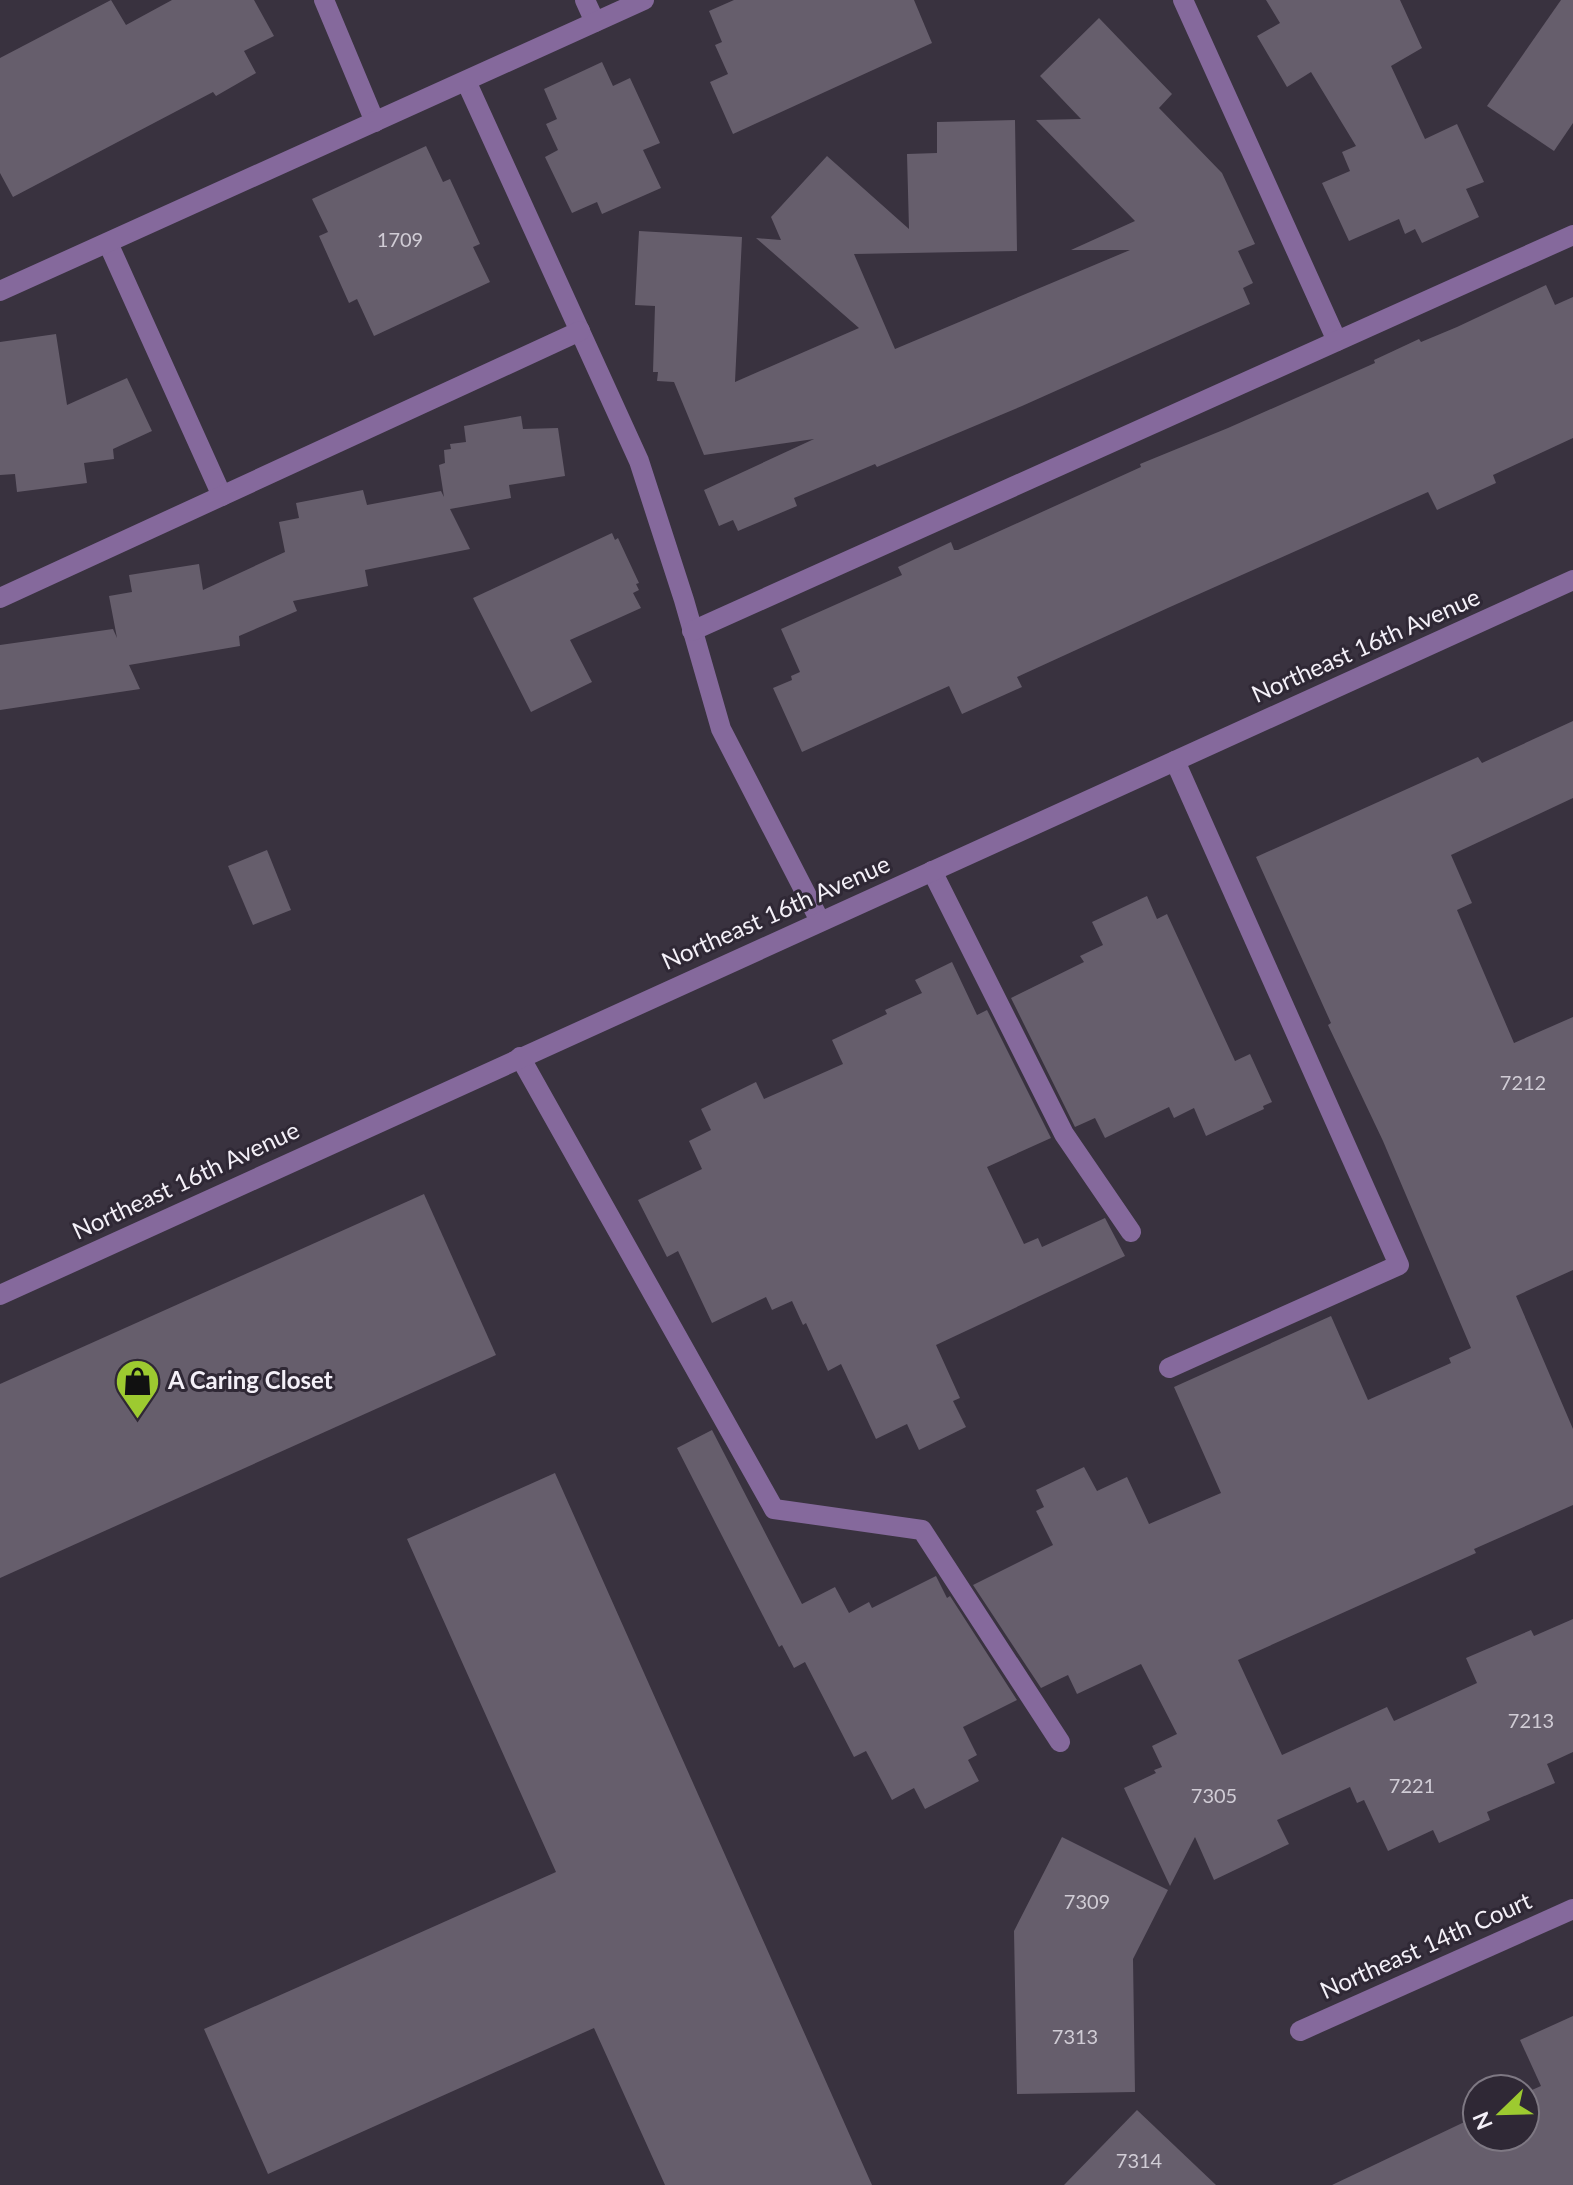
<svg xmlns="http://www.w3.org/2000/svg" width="1573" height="2185" font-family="Lato,sans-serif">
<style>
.building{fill:#665e6c}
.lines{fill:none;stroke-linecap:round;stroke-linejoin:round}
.service{stroke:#85699c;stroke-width:20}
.minor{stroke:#85699c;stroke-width:20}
.tertiary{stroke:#85699c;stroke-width:20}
.labels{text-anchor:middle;stroke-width:6;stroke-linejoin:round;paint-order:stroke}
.number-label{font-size:20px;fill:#d0ccd5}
.street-label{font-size:24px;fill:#f4f0f8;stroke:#2f2835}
.poi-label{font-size:24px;font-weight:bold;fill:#f4f0f8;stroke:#2f2835;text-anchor:start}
</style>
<rect width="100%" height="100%" fill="#39323f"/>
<g class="building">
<polygon points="111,0 126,25 172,0 254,0 274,36 244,51 256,73 216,96 213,92 13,197 0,173 0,58"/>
<polygon points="734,0 914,0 932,43 733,134 710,82 728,74 715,45 722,42 709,11"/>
<polygon points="1266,0 1400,0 1422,48 1391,66 1425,139 1457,124 1484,182 1466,189 1479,217 1422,243 1415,229 1405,234 1399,219 1349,241 1322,183 1350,171 1342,152 1356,146 1311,72 1287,87 1257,36 1280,23"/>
<polygon points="1561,0 1573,0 1573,123 1554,151 1487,106"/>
<polygon points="1099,18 1172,94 1159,108 1222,173 1255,244 1238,251 1253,283 1243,288 1250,304 1022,406 877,467 875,464 794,498 797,506 738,531 733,520 719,526 704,490 814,439 704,455 674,382 657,381 658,372 653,372 655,306 635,305 639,231 742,237 735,382 859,328 756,238 781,240 771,217 827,156 909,229 907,154 937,153 937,122 1015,120 1017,251 854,254 895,349 1130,250 1071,250 1135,221 1036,120 1081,119 1040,76"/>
<polygon points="602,62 613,86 630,78 660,143 643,150 661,188 602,214 597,202 572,213 545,157 558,150 546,124 557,119 544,89"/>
<polygon points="426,146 443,182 450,179 480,244 473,247 490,282 374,336 357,299 349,303 319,236 328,232 312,199"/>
<polygon points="1546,285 1555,305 1573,297 1573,438 1493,475 1496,483 1437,510 1428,492 1170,607 1017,677 1022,687 962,714 949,686 802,752 773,688 792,680 791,676 800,672 781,629 902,575 898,567 951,542 954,550 958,550 1141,467 1140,464 1228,428 1375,363 1374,360 1419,339 1421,342 1457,327"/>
<polygon points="56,334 67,405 127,378 152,431 113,449 114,459 84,463 87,483 17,492 15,474 0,475 0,342"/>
<polygon points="521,416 523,429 558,428 565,476 509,485 511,498 450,509 470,549 365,570 368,586 293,601 297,611 239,636 240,646 129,665 140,689 0,710 0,645 113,629 117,638 109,596 132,592 129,575 199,564 203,590 285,552 279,522 299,518 296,503 363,490 367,505 441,491 444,497 439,465 445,463 444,450 451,449 450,444 466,442 464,426"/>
<polygon points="612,533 615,540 618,538 639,583 636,584 639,590 633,593 641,608 570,640 592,682 531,712 473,598"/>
<polygon points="1573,721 1573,798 1451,855 1472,903 1457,910 1514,1043 1573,1017 1573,1270 1516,1296 1573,1429 1573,1505 1474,1549 1476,1553 1238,1660 1282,1755 1387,1707 1394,1721 1477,1683 1466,1658 1531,1630 1534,1636 1573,1619 1573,1752 1547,1764 1555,1783 1487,1812 1490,1820 1439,1843 1433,1830 1388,1851 1364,1800 1357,1803 1350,1787 1277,1820 1289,1844 1214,1880 1195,1837 1170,1886 1124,1788 1156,1773 1154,1770 1162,1767 1152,1746 1177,1734 1141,1664 1077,1694 1068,1675 1041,1688 973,1585 1053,1545 1036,1511 1044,1507 1036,1490 1084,1467 1097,1491 1127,1477 1149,1524 1221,1493 1174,1387 1331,1316 1368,1400 1451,1363 1449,1358 1471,1348 1383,1141 1328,1025 1331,1023 1256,857 1478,757 1482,763"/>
<polygon points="267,850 291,910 253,925 228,866"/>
<polygon points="1147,896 1157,919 1167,914 1235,1061 1250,1054 1272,1102 1263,1106 1264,1109 1206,1136 1194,1108 1174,1118 1169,1107 1105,1138 1095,1118 1075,1127 1011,998 1084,962 1080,956 1103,945 1092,922"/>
<polygon points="952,962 977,1015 987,1010 1051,1138 987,1167 1024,1244 1038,1238 1042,1247 1105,1218 1125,1256 936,1345 960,1398 953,1401 966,1427 919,1450 907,1424 876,1439 841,1364 828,1371 806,1323 803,1325 792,1301 772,1310 766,1297 712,1323 678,1251 667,1257 638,1200 702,1169 689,1141 711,1130 701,1109 756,1082 764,1099 843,1064 832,1040 887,1014 885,1010 922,993 915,980"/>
<polygon points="424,1194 496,1355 0,1578 0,1384"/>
<polygon points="712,1430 802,1604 835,1587 849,1613 869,1602 872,1608 936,1576 947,1598 950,1596 1017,1700 963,1727 977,1755 968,1760 979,1781 925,1809 914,1788 892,1800 866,1751 854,1757 805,1662 794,1668 782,1645 779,1647 677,1448"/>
<polygon points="555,1473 872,2185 665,2185 594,2028 268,2174 204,2029 556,1872 407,1539"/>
<polygon points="1062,1837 1168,1890 1133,1959 1135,2092 1017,2094 1014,1931"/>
<polygon points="1573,2016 1573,2185 1332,2185 1477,2116 1477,2137 1525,2137 1525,2093 1541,2086 1520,2040"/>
<polygon points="1137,2110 1216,2185 1064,2185"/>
</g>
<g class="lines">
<g class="service">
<polyline points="585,0 595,22"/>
<polyline points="932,871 1064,1134 1131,1232"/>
<polyline points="520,1057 774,1509 922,1530 1060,1742"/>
<polyline points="1169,1368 1399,1265 1175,761"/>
</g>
<g class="minor">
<polyline points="324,0 375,122"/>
<polyline points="1183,0 1337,341"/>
<polyline points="466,81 639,461 684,600 721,729 820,921"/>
<polyline points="108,243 222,496"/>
<polyline points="0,291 644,0"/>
<polyline points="0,598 580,331"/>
<polyline points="692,631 1573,235"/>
<polyline points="1300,2031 1573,1909"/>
</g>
<polyline class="tertiary" points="0,1295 1573,580"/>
</g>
<defs>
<symbol id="shop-pin" viewBox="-11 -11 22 30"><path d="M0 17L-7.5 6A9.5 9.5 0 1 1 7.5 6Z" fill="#9dca30" stroke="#2f2835"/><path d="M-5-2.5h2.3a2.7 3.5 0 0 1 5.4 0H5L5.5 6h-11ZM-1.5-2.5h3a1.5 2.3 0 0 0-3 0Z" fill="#111"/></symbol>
</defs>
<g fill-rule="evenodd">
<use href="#shop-pin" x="112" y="1356" width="51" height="69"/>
</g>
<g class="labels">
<g class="number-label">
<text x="400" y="247">1709</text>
<text x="1523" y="1090">7212</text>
<text x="1531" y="1728">7213</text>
<text x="1412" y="1793">7221</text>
<text x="1214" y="1803">7305</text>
<text x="1087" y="1909">7309</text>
<text x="1075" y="2044">7313</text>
<text x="1139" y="2168">7314</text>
</g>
<g class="street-label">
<text transform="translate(1366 646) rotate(-24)" y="8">Northeast 16th Avenue</text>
<text transform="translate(776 913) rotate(-24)" y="8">Northeast 16th Avenue</text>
<text transform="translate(186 1181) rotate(-25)" y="8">Northeast 16th Avenue</text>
<text transform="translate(1426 1946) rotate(-24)" y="8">Northeast 14th Court</text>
</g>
<g class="poi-label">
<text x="168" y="1389">A Caring Closet</text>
</g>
</g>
<g transform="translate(1501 2113) rotate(247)"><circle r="38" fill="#2f2835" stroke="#7e7883" stroke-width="2"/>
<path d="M0-6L14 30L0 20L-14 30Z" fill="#9dca30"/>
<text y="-12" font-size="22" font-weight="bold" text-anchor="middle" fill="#f4f0f8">N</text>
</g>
</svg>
